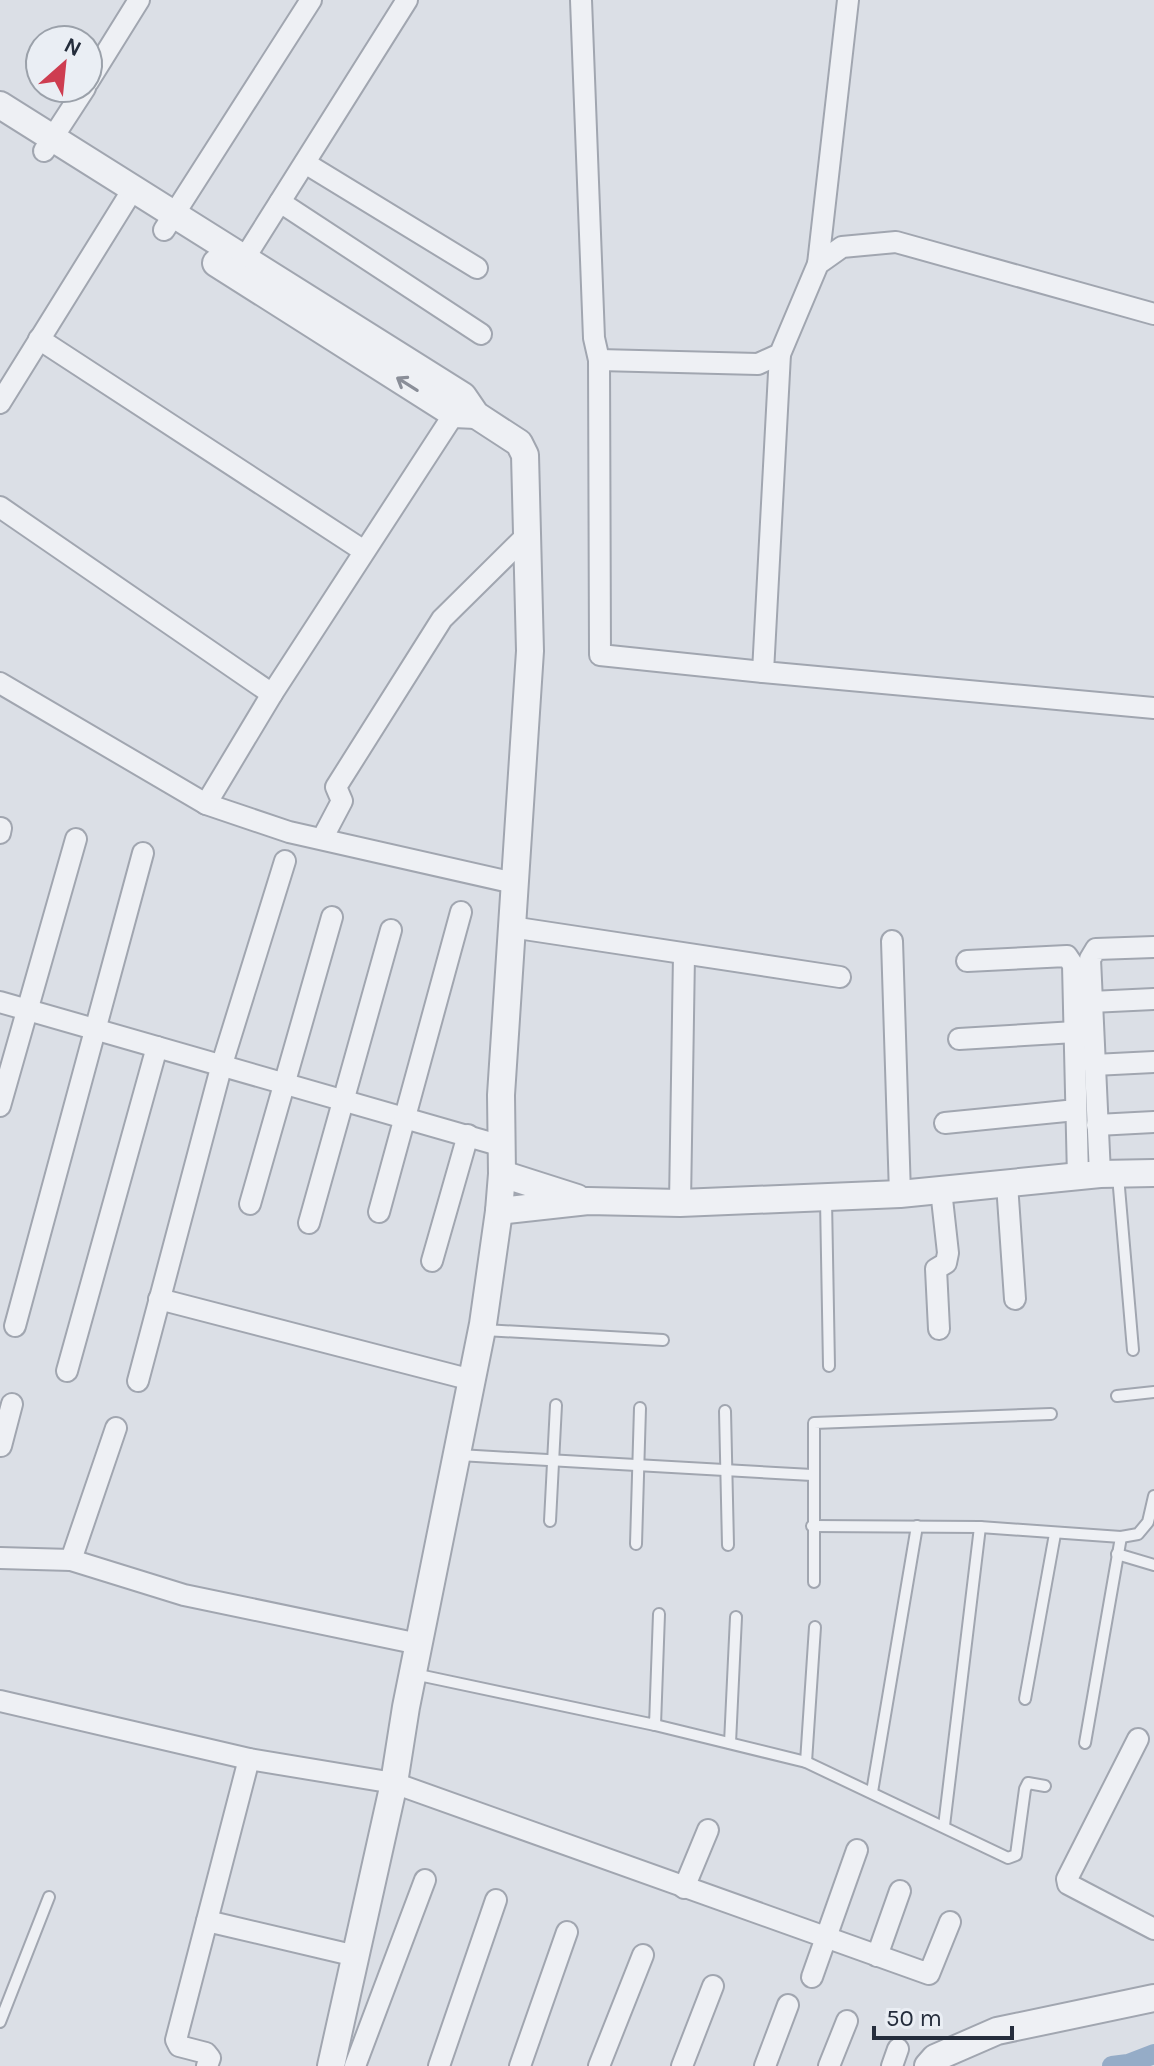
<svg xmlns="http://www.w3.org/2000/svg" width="1154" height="2066" font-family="Karla,sans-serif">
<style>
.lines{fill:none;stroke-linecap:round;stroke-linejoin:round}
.canal{stroke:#95acc7;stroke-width:20}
.service-casing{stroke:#a1a6b0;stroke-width:14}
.minor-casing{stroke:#a1a6b0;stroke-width:24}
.tertiary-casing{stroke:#a1a6b0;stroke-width:30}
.service{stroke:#eef0f4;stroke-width:10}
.minor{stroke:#eef0f4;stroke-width:20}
.tertiary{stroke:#eef0f4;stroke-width:26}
.oneway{stroke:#8a8e98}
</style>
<rect width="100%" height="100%" fill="#dbdfe6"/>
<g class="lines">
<polyline class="canal" points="1112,2066 1128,2064 1154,2054"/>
<defs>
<g id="service">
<polyline points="1118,1176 1133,1350"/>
<polyline points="826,1200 829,1366"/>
<polyline points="484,1330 663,1340"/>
<polyline points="1117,1396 1154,1392"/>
<polyline points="725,1411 728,1545"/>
<polyline points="459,1455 812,1475"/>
<polyline points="550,1521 556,1405"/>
<polyline points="812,1526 980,1527 1121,1537 1138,1534 1148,1522 1154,1496"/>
<polyline points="636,1544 640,1408"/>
<polyline points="1117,1554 1154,1565"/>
<polyline points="814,1582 814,1423 1051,1414"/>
<polyline points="414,1674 655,1725 659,1614"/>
<polyline points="1025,1699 1055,1534"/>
<polyline points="655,1725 806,1762 1008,1858 1016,1855 1025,1789 1028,1783 1045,1786"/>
<polyline points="730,1743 736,1617"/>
<polyline points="1085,1743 1121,1537"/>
<polyline points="806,1762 815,1627"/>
<polyline points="872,1792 917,1526"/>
<polyline points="944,1826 980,1527"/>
<polyline points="0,2022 49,1897"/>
</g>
<g id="minor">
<polyline points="581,0 594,338 599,360 600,655 763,672"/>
<polyline points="88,82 139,0"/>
<polyline points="44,151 85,88"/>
<polyline points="305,163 477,268"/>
<polyline points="280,202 481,334"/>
<polyline points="164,230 311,0"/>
<polyline points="244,259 407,0"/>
<polyline points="818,264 848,0"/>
<polyline points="39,339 364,551"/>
<polyline points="780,354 763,672 1154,708"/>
<polyline points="599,360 758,364 780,354 818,264 842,247 896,242 1154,314"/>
<polyline points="0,403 133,189"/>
<polyline points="0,507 272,694"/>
<polyline points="0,683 206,804 289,832 514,883"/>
<polyline points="206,804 272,694 454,414"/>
<polyline points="0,833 1,828"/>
<polyline points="322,839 342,801 336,787 442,619 527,535"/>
<polyline points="511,927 840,977"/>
<polyline points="892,941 900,1194"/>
<polyline points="967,961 1067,956 1073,965 1078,1177"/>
<polyline points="0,1002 502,1146"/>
<polyline points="1091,1002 1154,999"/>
<polyline points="959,1039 1075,1032"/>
<polyline points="1094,1065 1154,1062"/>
<polyline points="0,1106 76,839"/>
<polyline points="945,1123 1076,1110"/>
<polyline points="1097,1125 1154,1122"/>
<polyline points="1100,1174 1090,959 1096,949 1154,947"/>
<polyline points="1007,1184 1015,1299"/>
<polyline points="680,1203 684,955"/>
<polyline points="250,1204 332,917"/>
<polyline points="379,1212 461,912"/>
<polyline points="309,1223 391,930"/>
<polyline points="432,1261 468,1135"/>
<polyline points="159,1299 472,1380"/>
<polyline points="15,1326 143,853"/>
<polyline points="939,1329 936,1269 946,1263 948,1253 941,1190"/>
<polyline points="67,1371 157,1047"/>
<polyline points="138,1381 222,1064 285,861"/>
<polyline points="1,1446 12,1404"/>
<polyline points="0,1558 71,1560 184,1595 419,1644"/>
<polyline points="71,1560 116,1428"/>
<polyline points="0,1701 249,1759 394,1783 929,1974 950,1922"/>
<polyline points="1138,1739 1067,1879 1068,1884 1154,1929"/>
<polyline points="684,1888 708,1830"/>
<polyline points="207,1921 356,1956"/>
<polyline points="877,1956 900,1891"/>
<polyline points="812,1977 857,1850"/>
<polyline points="207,2066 210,2058 206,2053 179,2046 176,2040 249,1759"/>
<polyline points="355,2066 425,1880"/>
<polyline points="439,2066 496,1900"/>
<polyline points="520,2066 567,1932"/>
<polyline points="599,2066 643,1955"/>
<polyline points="682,2066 713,1986"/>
<polyline points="765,2066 788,2005"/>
<polyline points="829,2066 847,2021"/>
<polyline points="892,2066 898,2049"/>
</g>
<g id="tertiary">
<polyline points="0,105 463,396 476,415 519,443 525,455 530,651 501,1095 502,1174 499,1211 483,1324 406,1707 394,1783 331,2066"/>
<polyline points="216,263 454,414 476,415"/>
<polyline points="502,1174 577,1198"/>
<polyline points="499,1211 588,1201 680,1203 900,1194 1100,1174 1154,1173"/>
<polyline points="928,2066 935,2058 997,2031 1154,1998"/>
</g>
</defs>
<use href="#service" class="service-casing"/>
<use href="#minor" class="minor-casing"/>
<use href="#tertiary" class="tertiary-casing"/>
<use href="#service" class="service"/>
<use href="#minor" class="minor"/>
<use href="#tertiary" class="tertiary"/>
</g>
<defs><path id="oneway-shaft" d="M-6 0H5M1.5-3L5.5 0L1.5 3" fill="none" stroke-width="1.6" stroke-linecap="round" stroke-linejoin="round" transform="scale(2)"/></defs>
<use class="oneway" href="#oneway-shaft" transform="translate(407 384) rotate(-148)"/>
<g transform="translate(64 64) rotate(27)"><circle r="38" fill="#eaeef4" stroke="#9ba1aa" stroke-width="2"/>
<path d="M0-6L14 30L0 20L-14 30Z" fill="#ce3d50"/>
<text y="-12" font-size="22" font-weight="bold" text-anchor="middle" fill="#252d3c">N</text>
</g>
<path d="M874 2026v12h138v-12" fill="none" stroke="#252d3c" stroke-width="4"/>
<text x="886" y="2026" font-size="24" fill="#252d3c" stroke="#eaeef4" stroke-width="6" paint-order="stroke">50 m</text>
</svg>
